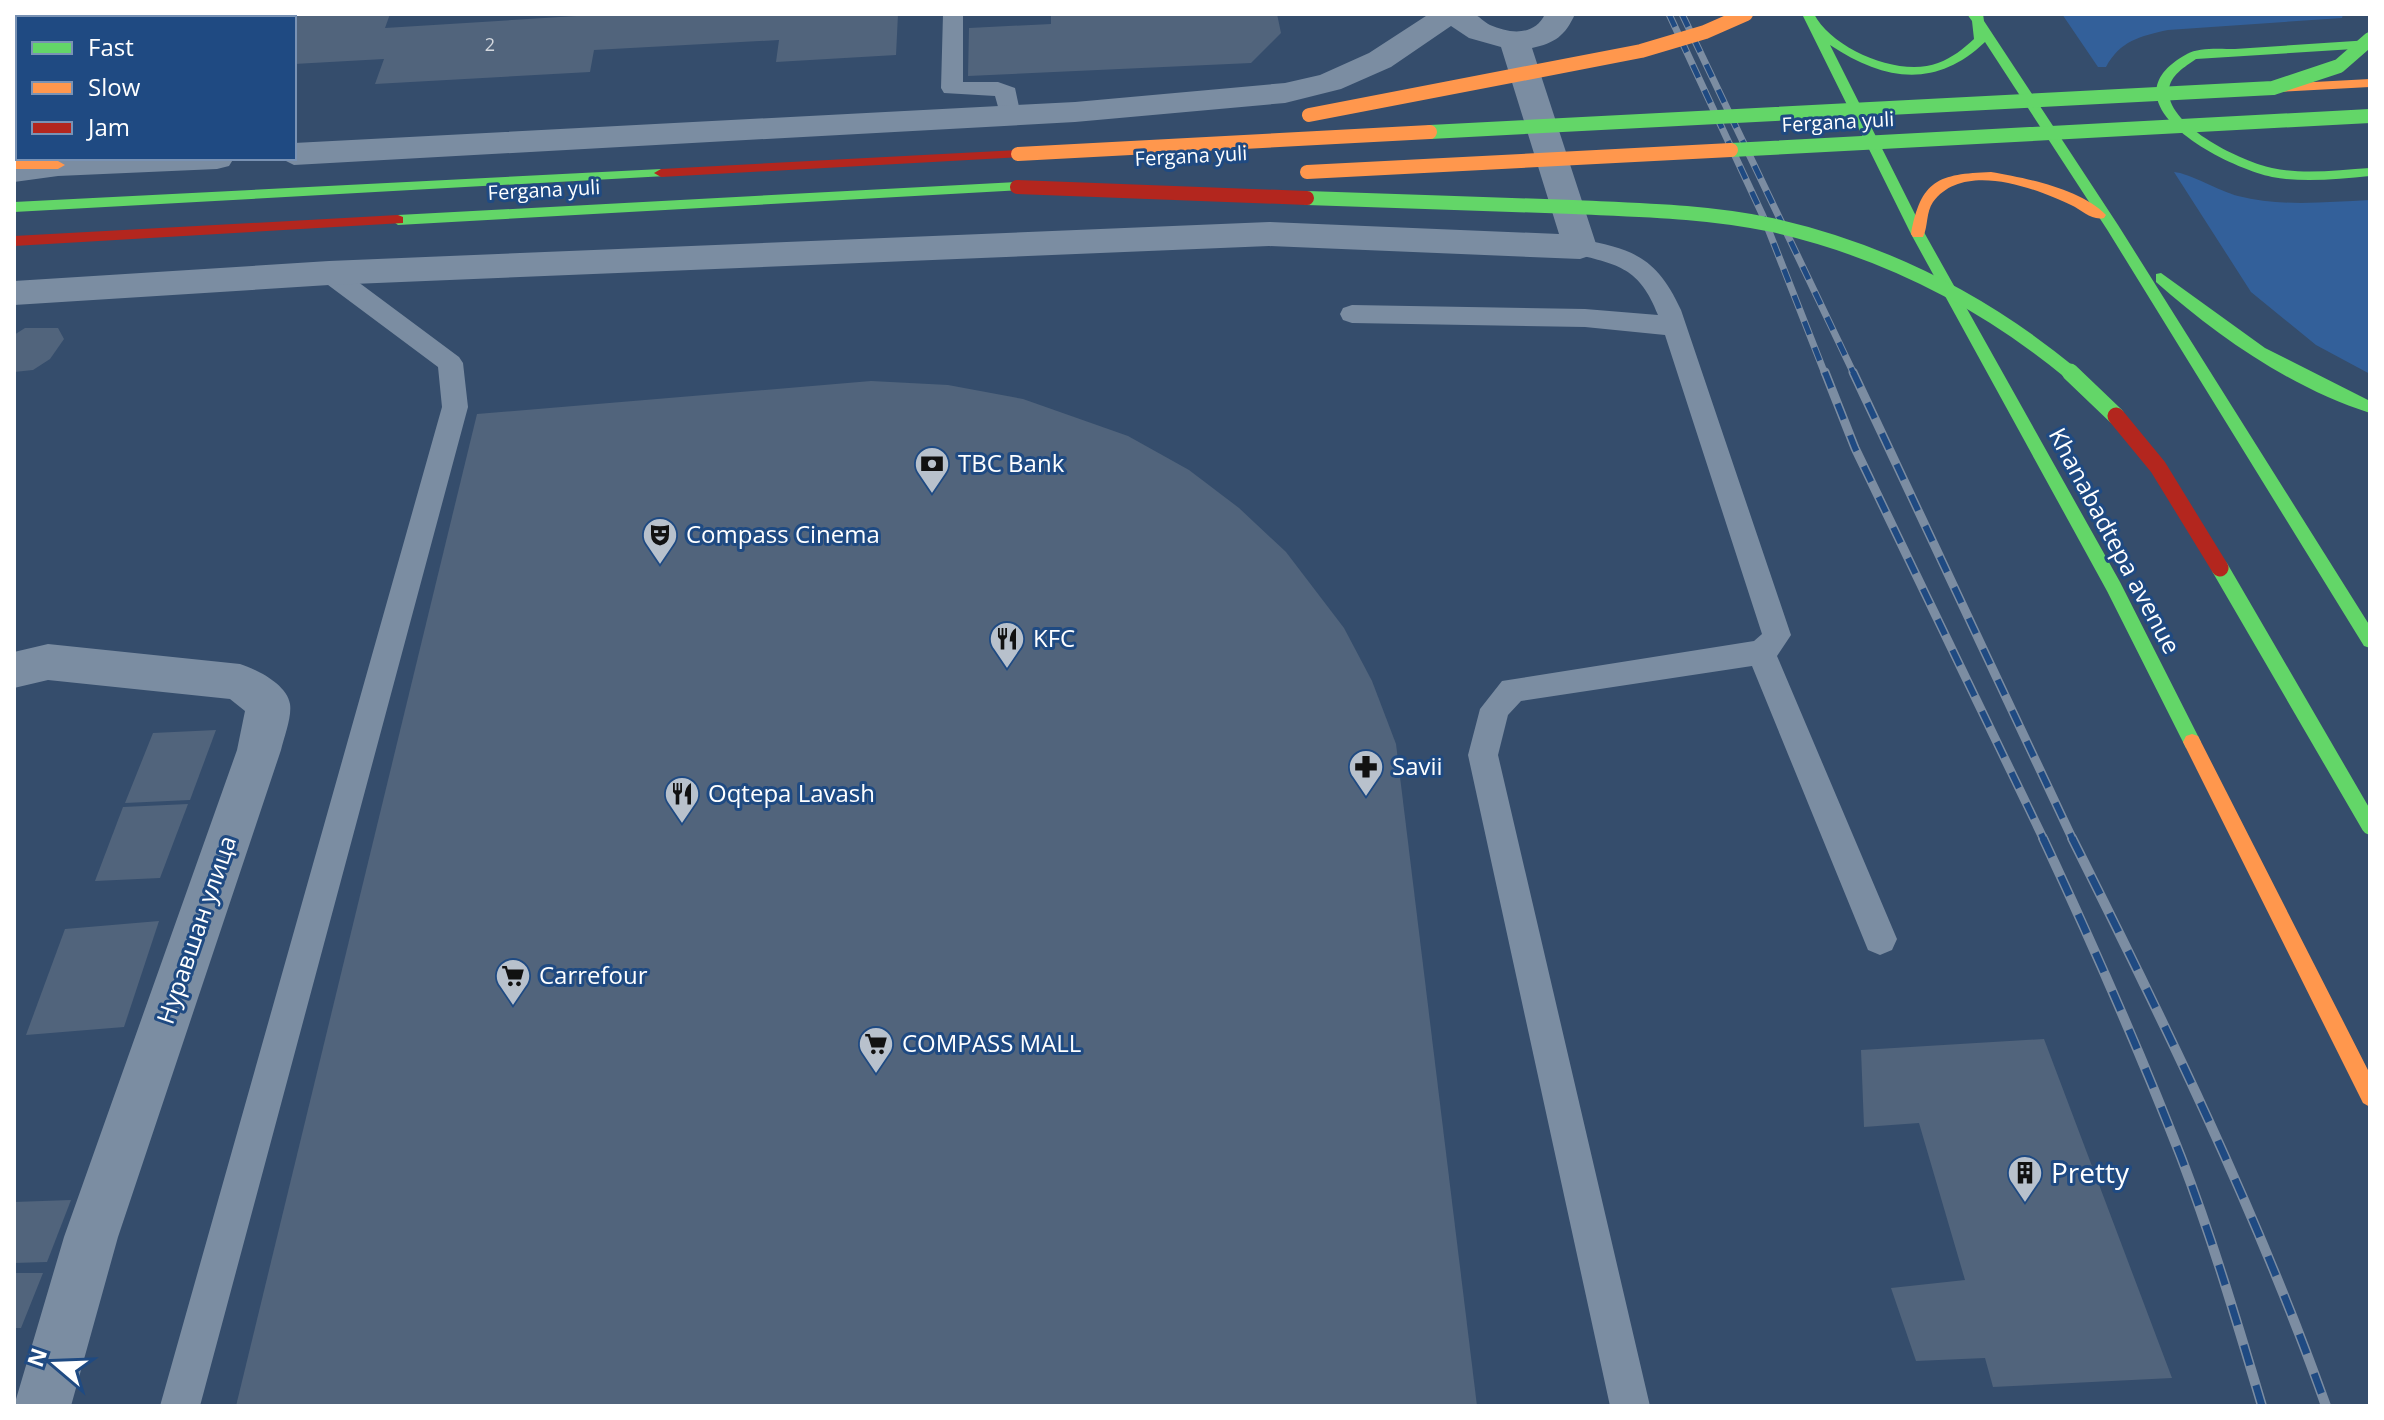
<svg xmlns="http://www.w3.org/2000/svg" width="2384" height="1420" font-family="'Open Sans',sans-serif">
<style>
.green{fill:#33609a}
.building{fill:#51647c}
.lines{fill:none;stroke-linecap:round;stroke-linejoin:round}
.lane{fill:#7b8da2;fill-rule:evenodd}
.street{fill:#7b8da2;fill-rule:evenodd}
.fast{fill:#63d668;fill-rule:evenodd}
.slow{fill:#ff974d;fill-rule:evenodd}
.jam{fill:#b3261e;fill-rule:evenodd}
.rail-far2-casing{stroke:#7c8da2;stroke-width:7}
.rail-far1-casing{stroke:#7c8da2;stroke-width:9}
.rail-casing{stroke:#7c8da2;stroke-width:10}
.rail-far2{stroke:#1f4a82;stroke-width:5;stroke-dasharray:14;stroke-linecap:butt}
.rail-far1{stroke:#1f4a82;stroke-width:6;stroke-dasharray:17;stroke-linecap:butt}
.rail{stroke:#1f4a82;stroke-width:7;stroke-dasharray:21;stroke-linecap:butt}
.fast-bridge-far1{stroke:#63d668;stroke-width:14}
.fast-bridge{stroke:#63d668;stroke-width:17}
.slow-bridge{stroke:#ff974d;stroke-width:14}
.jam-bridge-far1{stroke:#b3261e;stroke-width:14}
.jam-bridge{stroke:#b3261e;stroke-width:17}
.labels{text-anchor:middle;stroke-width:6;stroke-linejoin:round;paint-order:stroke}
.far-number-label{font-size:18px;fill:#d4d8de}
.far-street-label{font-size:20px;fill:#fff;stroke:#1f4a82}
.poi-label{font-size:24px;fill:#fff;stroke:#1f4a82;text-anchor:start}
.street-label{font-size:24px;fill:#fff;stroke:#1f4a82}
.near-poi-label{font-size:28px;fill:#fff;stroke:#1f4a82;text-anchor:start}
</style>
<rect width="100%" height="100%" fill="#354d6c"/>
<g class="green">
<path d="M2062,14H2343L2342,18L2168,30C2140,36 2120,41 2106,67H2098Z"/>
<path d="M2174,172C2189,173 2219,191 2238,196C2282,207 2325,202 2370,200V374L2316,345L2251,292Z"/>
</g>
<g class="building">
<polygon points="207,14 390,14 385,28 608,14 898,14 896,55 776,62 779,40 594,50 590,72 375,84 384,59 294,64 294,18 205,18"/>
<polygon points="1051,14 1277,14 1281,33 1251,63 968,76 969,28 1051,24"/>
<rect x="14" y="45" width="4" height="78"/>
<polygon points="25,328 58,328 64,339 50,359 33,370 14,372 14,335"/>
<polygon points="871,381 948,385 1023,399 1128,436 1189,470 1239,508 1286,552 1344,628 1372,681 1396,744 1477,1406 236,1406 477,414"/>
<polygon points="216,730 190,800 125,803 153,733"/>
<polygon points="188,804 160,878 95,881 123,807"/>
<polygon points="159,921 124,1027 26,1035 65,929"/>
<polygon points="2044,1039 2172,1378 1993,1387 1985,1358 1916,1361 1891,1288 1965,1280 1919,1123 1864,1127 1861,1050"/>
<polygon points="71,1200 47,1262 14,1263 14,1202"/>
<polygon points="14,1273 43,1273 21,1328 14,1328"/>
</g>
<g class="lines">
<g class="lane">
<polygon points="943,14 963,14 963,82 998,82 1015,88 1021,116 1018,121 1002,121 995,96 944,93 941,88"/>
<path d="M1580,239C1634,249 1657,258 1681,310L1791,635L1777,656L1897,939L1892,950L1880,955L1868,950L1752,666L1521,701L1508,715L1498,755L1650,1406H1610L1468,755L1480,709L1502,681L1754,641L1762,634L1665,335L1585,327L1352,323L1343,320L1340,314L1343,308L1352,305L1585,309L1658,315C1639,266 1617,265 1572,253L1568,247L1572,241Z"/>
<polygon points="329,265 338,267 459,357 463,363 468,407 200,1406 160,1406 442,407 438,367 320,279 317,273 320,267"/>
</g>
<g class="street">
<path d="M1429,14C1441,14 1462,10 1474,14C1479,16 1484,22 1490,25C1510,34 1535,36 1545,14H1575C1565,36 1555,43 1532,48L1597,247L1592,255L1580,259L1269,246L329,285L14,305V281L329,261L1269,222L1559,234L1501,47L1469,38L1451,26L1391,67L1341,89L1285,103L1075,122L294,165L280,158H294V143L1075,102L1285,83L1320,75L1369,53Z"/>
<polygon points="30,158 234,158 229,166 217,169 58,176 14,182 14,160"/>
<path d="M48,644L240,664C256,669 287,684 290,704C292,717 284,737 281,750L118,1237L71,1406H14L64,1237L237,750L245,711L230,699L48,680L14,688V652Z"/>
</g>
<g class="fast">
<path d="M1802,14H1814C1832,49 1900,78 1938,63C1952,58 1963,49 1974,39L1972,21L1967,14H1983L1984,21L2118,225L2370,626V648L2364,646L2108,231L1985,42C1936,89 1884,81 1830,45L1925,234L2120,582L2198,736L2201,742L2198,748L2192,750L2186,748L2107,591L1911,234Z"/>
<path d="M2370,40V48L2196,59C2185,67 2170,75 2169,90C2166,126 2243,162 2272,168C2304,175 2338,170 2370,168V176C2338,179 2304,183 2272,177C2224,167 2099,102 2187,54C2199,47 2221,49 2235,49C2280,46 2325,43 2370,40Z"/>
<polygon points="661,169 666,170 666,176 14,212 14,202"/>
<polygon points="1017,182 1022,184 1022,190 398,225 391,220 398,215"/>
<path d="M2161,273L2265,348L2370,401V413C2291,388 2217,336 2156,282V274Z"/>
</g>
<g class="slow">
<polygon points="2370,79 2370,87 2277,92 2271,88 2277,84"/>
<polygon points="14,161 58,161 65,165 58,169 14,169"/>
<path d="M1991,172C2026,178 2081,189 2106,215L2104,218C2092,221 2082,210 2071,205C2033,187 1963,161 1933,202C1926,212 1928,227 1923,237H1913L1911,234C1921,180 1938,174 1991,172Z"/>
<polygon points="2192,734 2198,736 2370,1074 2370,1107 2363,1103 2186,748 2183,742 2186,736"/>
</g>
<g class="jam">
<polygon points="1018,150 1025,154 1023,157 661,177 654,173 661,169"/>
<polygon points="398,215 403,217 403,223 14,246 14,236"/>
</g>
<defs>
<g id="rail-far2">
<polyline points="1669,14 1763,216 1825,374"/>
<polyline points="1682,14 1854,374"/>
</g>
<g id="rail-far1">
<polyline points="1825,372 1855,448 2044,840"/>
<polyline points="1853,372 2073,840"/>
</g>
<g id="rail">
<path d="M2043,838C2092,943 2139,1049 2181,1157C2212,1238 2237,1322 2262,1406"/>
<path d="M2072,838C2165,1024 2256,1210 2326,1406"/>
</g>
</defs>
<use href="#rail-far2" class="rail-far2-casing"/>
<use href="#rail-far1" class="rail-far1-casing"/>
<use href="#rail" class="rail-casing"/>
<use href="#rail-far2" class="rail-far2"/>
<use href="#rail-far1" class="rail-far1"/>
<use href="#rail" class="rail"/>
<g class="fast-bridge-far1">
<polyline points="1430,132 2273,88 2339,66 2370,39"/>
<polyline points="1731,150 2370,116"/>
<path d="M1307,198C1396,201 1484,204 1573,207C1639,210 1707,211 1772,225C1883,250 1985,302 2072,374"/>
</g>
<g class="fast-bridge">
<polyline points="2070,372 2116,416"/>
<polyline points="2220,568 2370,826"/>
</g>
<g class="slow-bridge">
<polyline points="1309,115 1641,51 1705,32 1746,14"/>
<polyline points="1018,154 1430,132"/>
<polyline points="1307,172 1731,150"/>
</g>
<polyline class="jam-bridge-far1" points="1017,187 1307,198"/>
<polyline class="jam-bridge" points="2116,416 2158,467 2220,568"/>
</g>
<defs>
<symbol id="bank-pin" viewBox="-11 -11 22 30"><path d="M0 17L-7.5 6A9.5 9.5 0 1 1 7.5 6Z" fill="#b8c1cc" stroke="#1f4a82"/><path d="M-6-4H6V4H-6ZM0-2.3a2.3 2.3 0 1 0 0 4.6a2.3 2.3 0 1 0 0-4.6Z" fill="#111"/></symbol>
<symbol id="theatre-pin" viewBox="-11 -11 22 30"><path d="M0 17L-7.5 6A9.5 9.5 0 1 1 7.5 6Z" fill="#b8c1cc" stroke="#1f4a82"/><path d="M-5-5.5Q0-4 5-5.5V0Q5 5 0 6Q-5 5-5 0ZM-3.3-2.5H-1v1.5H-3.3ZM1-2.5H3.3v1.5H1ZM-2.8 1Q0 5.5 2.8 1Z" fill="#111"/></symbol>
<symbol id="restaurant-pin" viewBox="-11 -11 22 30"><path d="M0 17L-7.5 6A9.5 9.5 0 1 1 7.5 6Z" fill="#b8c1cc" stroke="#1f4a82"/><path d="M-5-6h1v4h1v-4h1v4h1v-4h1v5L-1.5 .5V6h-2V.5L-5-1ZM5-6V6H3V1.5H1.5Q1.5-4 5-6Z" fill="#111"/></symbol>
<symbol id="pharmacy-pin" viewBox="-11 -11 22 30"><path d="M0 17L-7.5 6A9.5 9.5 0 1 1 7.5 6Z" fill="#b8c1cc" stroke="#1f4a82"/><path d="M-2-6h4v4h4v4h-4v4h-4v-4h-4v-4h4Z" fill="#111"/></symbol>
<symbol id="supermarket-pin" viewBox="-11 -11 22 30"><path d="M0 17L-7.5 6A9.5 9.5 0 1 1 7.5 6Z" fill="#b8c1cc" stroke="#1f4a82"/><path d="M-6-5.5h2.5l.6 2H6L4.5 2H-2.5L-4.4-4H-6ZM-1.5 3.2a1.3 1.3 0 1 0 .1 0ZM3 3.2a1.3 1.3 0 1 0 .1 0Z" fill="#111"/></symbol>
<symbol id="building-pin" viewBox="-11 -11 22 30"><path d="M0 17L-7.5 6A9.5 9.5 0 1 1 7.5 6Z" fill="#b8c1cc" stroke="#1f4a82"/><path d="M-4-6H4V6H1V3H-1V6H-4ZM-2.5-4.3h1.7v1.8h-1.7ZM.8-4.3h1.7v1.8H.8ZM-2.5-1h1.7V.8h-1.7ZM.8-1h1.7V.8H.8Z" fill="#111"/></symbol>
</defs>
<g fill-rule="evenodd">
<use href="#bank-pin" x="912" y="444" width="40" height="54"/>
<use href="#theatre-pin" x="640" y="515" width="40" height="54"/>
<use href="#restaurant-pin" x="987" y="619" width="40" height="54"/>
<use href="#pharmacy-pin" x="1346" y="747" width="40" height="54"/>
<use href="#restaurant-pin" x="662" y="774" width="40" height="54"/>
<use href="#supermarket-pin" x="493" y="956" width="40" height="54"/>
<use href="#supermarket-pin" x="856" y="1024" width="40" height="54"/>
<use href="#building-pin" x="2005" y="1153" width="40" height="54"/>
</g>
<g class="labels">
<g class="far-number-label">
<text x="490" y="51">2</text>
</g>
<g class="far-street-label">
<text transform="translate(1838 122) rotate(-3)" y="7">Fergana yuli</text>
<text transform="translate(1191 156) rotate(-3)" y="7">Fergana yuli</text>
<text transform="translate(544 190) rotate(-3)" y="7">Fergana yuli</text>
</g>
<g class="poi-label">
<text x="958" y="472">TBC Bank</text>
<text x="686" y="543">Compass Cinema</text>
<text x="1033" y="647">KFC</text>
<text x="1392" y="775">Savii</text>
<text x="708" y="802">Oqtepa Lavash</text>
<text x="539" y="984">Carrefour</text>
<text x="902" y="1052">COMPASS MALL</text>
</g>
<g class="street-label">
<text transform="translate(2114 541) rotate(62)" y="8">Khanabadtepa avenue</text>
<text transform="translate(197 930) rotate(-71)" y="8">Нуравшан улица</text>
</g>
<g class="near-poi-label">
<text x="2051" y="1183">Pretty</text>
</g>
</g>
<rect width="2384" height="1420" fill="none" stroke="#ffffff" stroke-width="32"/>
<rect x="16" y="16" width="280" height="144" fill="#1f4a82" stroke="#7992b4" stroke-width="2"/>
<rect x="32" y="42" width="40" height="12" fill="#63d668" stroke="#7992b4" stroke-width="2"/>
<text x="88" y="56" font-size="24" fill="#ffffff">Fast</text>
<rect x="32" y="82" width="40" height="12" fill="#ff974d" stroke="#7992b4" stroke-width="2"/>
<text x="88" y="96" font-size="24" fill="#ffffff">Slow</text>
<rect x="32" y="122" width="40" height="12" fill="#b3261e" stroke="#7992b4" stroke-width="2"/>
<text x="88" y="136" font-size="24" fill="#ffffff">Jam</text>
<g transform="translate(56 1364) rotate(289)" stroke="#1f4a82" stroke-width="6" paint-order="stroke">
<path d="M0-6L14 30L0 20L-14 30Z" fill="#ffffff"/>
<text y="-12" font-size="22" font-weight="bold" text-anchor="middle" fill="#ffffff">N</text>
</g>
</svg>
